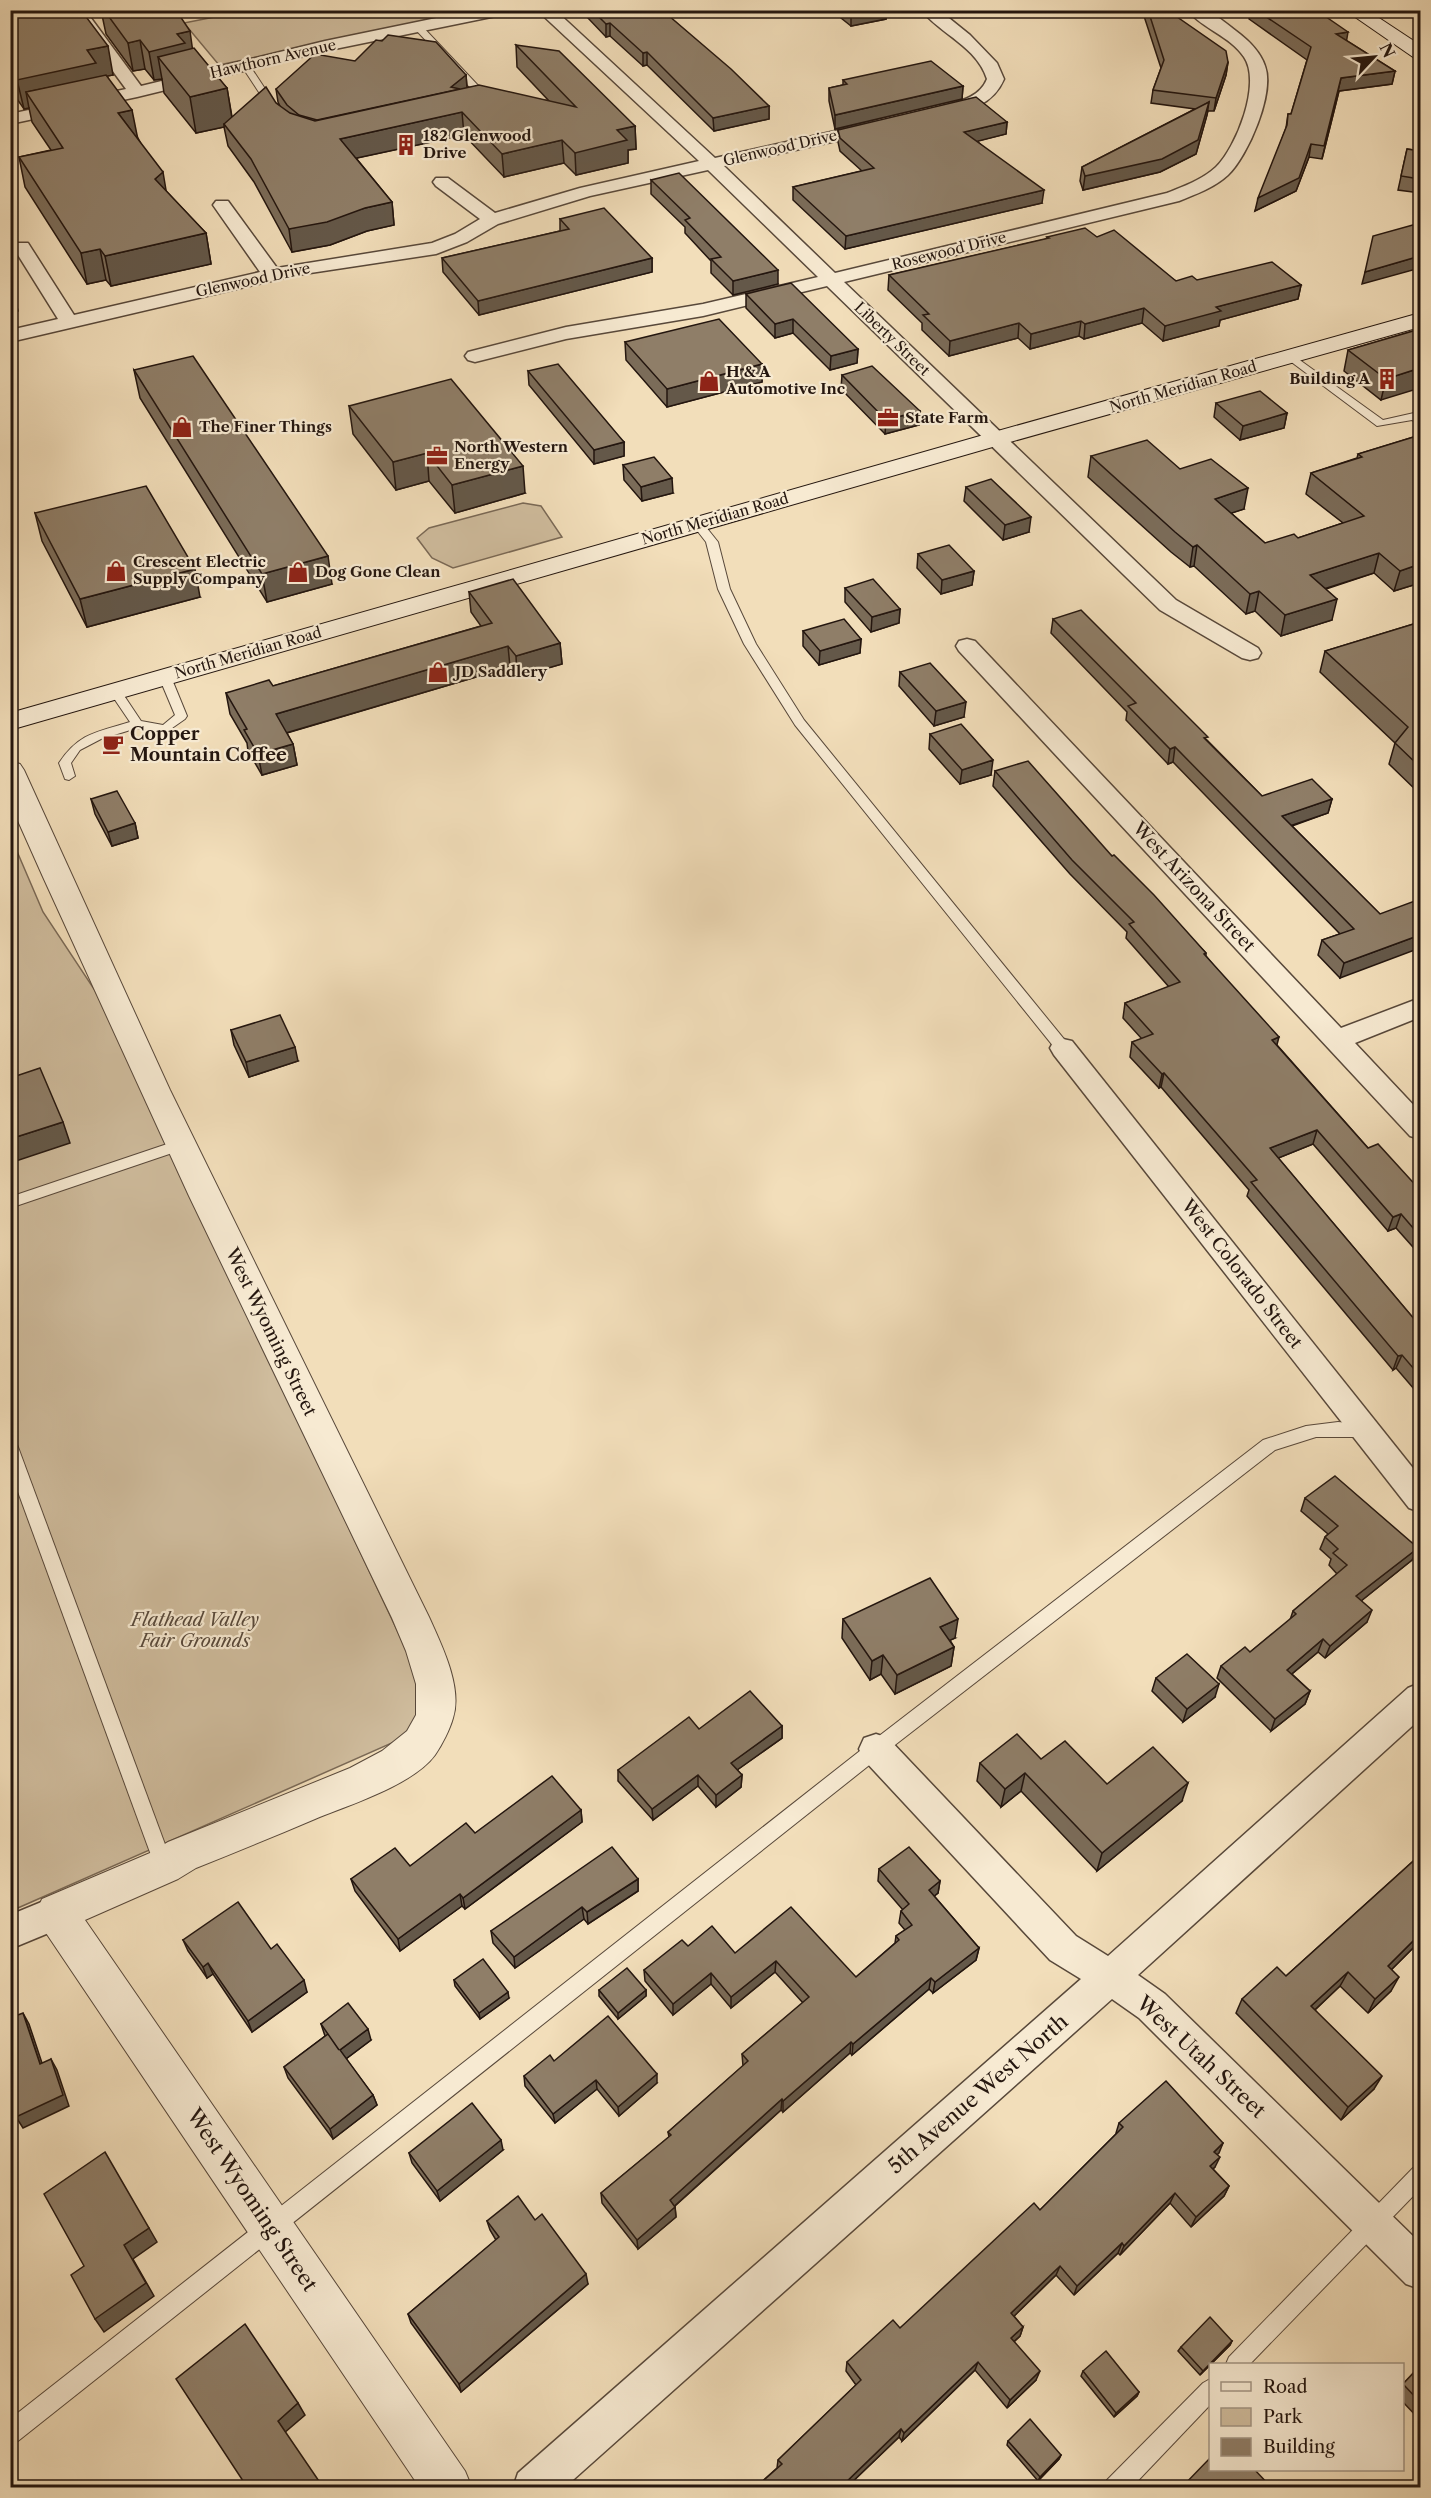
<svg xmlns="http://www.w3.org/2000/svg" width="1431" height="2498" font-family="'Libre Caslon Text',serif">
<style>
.green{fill:#cfbc9d;stroke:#7a6956;stroke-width:1.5}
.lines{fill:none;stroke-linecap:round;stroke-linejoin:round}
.service-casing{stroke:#58483a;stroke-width:2}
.minor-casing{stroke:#58483a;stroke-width:3}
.tertiary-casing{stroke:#58483a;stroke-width:2}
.secondary-casing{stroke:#24160f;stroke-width:2}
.service{fill:#f7ead2;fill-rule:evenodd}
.minor{fill:#f7ead2;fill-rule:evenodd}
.tertiary{fill:#f7ead2;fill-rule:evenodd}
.secondary{fill:#f7ead2;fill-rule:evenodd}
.wall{fill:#7b6c59;stroke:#24160f;stroke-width:1.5}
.shaded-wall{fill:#645849;stroke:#24160f;stroke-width:1.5}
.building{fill:#8f7e68;stroke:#24160f;stroke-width:1.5}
.labels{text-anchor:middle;stroke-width:4.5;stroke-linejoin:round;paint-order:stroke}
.far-street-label{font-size:15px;fill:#24160f;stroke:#f7ead2}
.far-poi-label{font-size:15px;font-weight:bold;fill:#24160f;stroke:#f7ead2;text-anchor:start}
.poi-label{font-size:18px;font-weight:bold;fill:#24160f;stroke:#f7ead2;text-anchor:start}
.street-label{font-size:18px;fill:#24160f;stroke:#f7ead2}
.park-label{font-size:18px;font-style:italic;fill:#57483a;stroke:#f7ead2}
.near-street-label{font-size:21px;fill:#24160f;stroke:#f7ead2}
</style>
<rect width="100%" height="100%" fill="#f2deba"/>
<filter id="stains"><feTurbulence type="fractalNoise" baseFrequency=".00333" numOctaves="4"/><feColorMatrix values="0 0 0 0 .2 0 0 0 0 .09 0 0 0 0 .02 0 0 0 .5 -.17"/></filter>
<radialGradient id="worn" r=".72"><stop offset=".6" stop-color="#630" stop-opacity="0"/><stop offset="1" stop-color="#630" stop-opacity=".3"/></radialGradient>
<g class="green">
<polygon points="250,10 481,11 219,65 184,23"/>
<polygon points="523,503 541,506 562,537 453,568 432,558 417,538 429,528"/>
<path d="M10,835L43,912L96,992L413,1664C424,1702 428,1707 401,1739L11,1911Z"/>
</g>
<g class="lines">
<defs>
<g id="service">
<polygon points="415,25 421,25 487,95 488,97 483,103 477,103 476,101 479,97 415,29"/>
<polygon points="242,63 248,63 277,107 276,109 270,109 241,65"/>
<polygon points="1290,353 1383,420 1414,413 1420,416 1420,424 1412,420 1377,426 1286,358 1286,354"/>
<polygon points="698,521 702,522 718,542 730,589 756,644 804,720 1068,1044 1070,1048 1068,1052 1058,1052 795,725 744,644 718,589 706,542 692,524"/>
<path d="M165,673L171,677L187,716L185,719L165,733L137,728L101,739L80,750L71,763L75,776L69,780L65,779L59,763C79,733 97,732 130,722L109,691L111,688H119L141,721L163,725L175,715L159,677Z"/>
<polygon points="179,1140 186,1145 184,1149 10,1208 10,1197"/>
<polygon points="1338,1422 1371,1425 1373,1430 1371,1435 1365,1437 1316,1437 1275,1450 882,1755 18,2441 10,2443 10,2419 870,1743 1263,1440 1306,1426"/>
<polygon points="10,1441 16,1442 18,1447 173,1866 170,1872 164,1875 158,1872 155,1866 10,1470"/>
<polygon points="1420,2165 1420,2189 1250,2364 1226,2364 1229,2357 1413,2168"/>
<polygon points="1210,2379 1210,2405 1131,2488 1104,2488 1107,2480 1203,2383"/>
</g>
<g id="minor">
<polygon points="68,10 85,10 141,86 325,41 475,10 509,10 501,15 325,51 137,97 10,124 10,114 126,89"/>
<path d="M537,10H555L715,158L875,122L881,123L884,127L881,131L724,166L835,273L1167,193C1184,186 1202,180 1216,167C1236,148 1262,83 1244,57C1230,36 1203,29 1187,10C1212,10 1217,16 1236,31C1248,40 1260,51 1265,66C1275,93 1248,156 1228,175C1214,188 1196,194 1179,201L844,282L1176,600L1258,648L1261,653L1258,658L1250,660L1242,658L1160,610L827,286L703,316L566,339L475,362L468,360L465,356L468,352L566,327L703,304L818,277L708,170L590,196L498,224L467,242L436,254L297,275L10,342V330L58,319L13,247L16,243H28L74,315L260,272L213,205L216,201H228L277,268L432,243L455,234L480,219L436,186L433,182L436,178H448L495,213L580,188L699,161Z"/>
<path d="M921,10H939L970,35L997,63L1004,79C993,105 969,111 943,117L937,116L935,112L937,108C956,102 979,99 987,79C977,47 942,35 921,10Z"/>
<polygon points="967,639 975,641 1341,1028 1420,998 1420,1017 1355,1043 1420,1112 1420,1139 1410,1136 959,651 956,646 959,641"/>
<polygon points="1063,1039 1072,1041 1420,1477 1420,1512 1409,1508 1054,1055 1050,1048 1054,1041"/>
<polygon points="1420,1683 1420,1719 1138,1975 1165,1994 1420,2243 1420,2289 1406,2284 1139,2018 1112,1999 564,2488 513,2488 518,2473 1081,1979 1050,1960 864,1760 859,1749 864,1738 876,1734 888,1738 1076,1936 1108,1956 1408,1688"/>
<polygon points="56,1896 68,1901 74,1913 68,1925 10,1949 10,1915"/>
</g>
<path id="tertiary" d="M10,761L20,764L24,770L170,1090L429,1617C441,1644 463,1687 453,1718C450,1729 442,1745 435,1755C413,1785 349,1805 315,1819C275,1836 236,1852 196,1868L178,1879L85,1920L465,2471L472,2488H420L42,1927L36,1913L42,1899L150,1853L168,1842L350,1768L382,1751L407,1731L416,1715V1684L406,1651L392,1618L189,1196L43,877L10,803Z"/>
<g id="secondary">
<polygon points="1345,10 1367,10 1420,45 1420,59 1413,57"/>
<polygon points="1420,313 1420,327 1003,444 10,730 10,713 987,434"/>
</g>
</defs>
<use href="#service" class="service-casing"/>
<use href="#minor" class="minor-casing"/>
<use href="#tertiary" class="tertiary-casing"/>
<use href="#secondary" class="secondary-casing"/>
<use href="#service" class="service"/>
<use href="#minor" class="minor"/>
<use href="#tertiary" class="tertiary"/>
<use href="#secondary" class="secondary"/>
</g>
<g class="wall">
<polygon points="10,10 54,15 113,75 107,76 138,138 166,191 206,233 211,264 111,286 106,280 87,284 25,187 19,157 51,150 32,122 29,108 24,109 10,89"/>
<polygon points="99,10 176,10 192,48 227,88 232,117 276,103 280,106 278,102 276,89 355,61 466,75 467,87 549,101 517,67 516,45 635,126 636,149 628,150 628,163 576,175 564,163 504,177 464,135 356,158 392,202 394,225 367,231 330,245 292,252 254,182 228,146 224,127 196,133 164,93 162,79 154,80 145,69 133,71 106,34 102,15"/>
<polygon points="585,10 662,10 769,106 769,119 714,131 647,65 643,66 610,36 606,37 586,16"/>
<polygon points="831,10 887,10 886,19 851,26"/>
<polygon points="1142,10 1167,10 1228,62 1226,75 1214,111 1208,111 1196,154 1160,172 1083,190 1080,181 1082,167 1195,109 1151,103 1153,90 1161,68"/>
<polygon points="1250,10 1316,10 1347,41 1395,71 1392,84 1339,91 1322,159 1309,157 1296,191 1255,211 1286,128 1288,114 1291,114 1307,60 1249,19"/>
<polygon points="843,80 963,86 962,99 835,129 829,101 829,88 843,85"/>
<polygon points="1007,122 1006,134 977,141 1042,203 845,249 793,200 793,187 862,171 840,151 838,142 838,130"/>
<polygon points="1407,149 1420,151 1420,193 1398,190"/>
<polygon points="651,180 778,284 733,295 711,273 711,261 685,233 685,227 651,194"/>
<polygon points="560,219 652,258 652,272 479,315 443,272 442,258 560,231"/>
<polygon points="1047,237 1097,237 1176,281 1197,280 1301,285 1298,299 1220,320 1219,326 1163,341 1142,323 1084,339 1079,336 1030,349 1018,338 949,356 922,330 922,323 888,290 889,275 1047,239"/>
<polygon points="746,294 858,349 857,363 830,370 793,333 775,338 746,308"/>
<polygon points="1420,329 1381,400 1344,371 1348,350"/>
<polygon points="625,342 762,364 762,382 667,407 626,360"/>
<polygon points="134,370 332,584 267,602 140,398"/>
<polygon points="528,371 624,442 624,456 594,464 529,385"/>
<polygon points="842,375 920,411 919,425 885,434 841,389"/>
<polygon points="1216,403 1287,413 1284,428 1240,440 1214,417"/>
<polygon points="349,406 525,493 455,513 429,481 396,490 353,434"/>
<polygon points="1420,435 1420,583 1394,591 1374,573 1326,589 1332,620 1281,636 1255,611 1246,614 1194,566 1190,567 1171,552 1088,477 1091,456 1180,469 1244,509 1231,513 1265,543 1298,538 1343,523 1306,494 1311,473 1357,458 1358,454"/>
<polygon points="623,465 673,493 642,501 624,480"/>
<polygon points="966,487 1029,532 1003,540 964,501"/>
<polygon points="35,513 200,597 87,627 42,541"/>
<polygon points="918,554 974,571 972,585 941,594 917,568"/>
<polygon points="845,588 900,609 899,623 871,632 845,602"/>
<polygon points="469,592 560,643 562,664 517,677 510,667 287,733 293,744 297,765 262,775 248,751 247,743 230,714 226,693 273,686 481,626 471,612"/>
<polygon points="1053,619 1207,740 1262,796 1332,799 1328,813 1292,826 1380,914 1340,978 1318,955 1322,940 1340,934 1173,762 1168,764 1126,720 1127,712 1051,633"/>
<polygon points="1420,622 1420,794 1389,764 1395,743 1320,672 1325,651"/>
<polygon points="803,631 861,639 860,653 819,665 803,646"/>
<polygon points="900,672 964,717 934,726 899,686"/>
<polygon points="930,734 991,775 960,784 929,749"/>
<polygon points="995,771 1112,856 1206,953 1206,956 1277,1045 1368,1148 1420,1190 1420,1255 1396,1228 1388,1231 1313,1144 1278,1158 1420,1326 1420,1396 1396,1368 1393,1370 1247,1196 1249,1190 1161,1087 1159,1088 1130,1057 1132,1042 1142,1039 1123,1018 1125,1003 1169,987 1126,938 1127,932 1070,874 993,786"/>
<polygon points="91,799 135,823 138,838 112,846 95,814"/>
<polygon points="231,1030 298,1061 249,1077 234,1045"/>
<polygon points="1305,1498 1418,1548 1412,1560 1361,1601 1367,1622 1325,1658 1318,1652 1292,1674 1310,1691 1305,1704 1271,1731 1217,1678 1221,1666 1250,1652 1290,1620 1293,1611 1337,1574 1329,1565 1331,1559 1320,1549 1325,1537 1328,1534 1301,1511"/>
<polygon points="843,1619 955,1638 950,1640 954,1647 951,1666 895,1694 881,1674 870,1680 842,1638"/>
<polygon points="1156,1678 1215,1697 1183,1722 1152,1691"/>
<polygon points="782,1726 782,1738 737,1770 742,1775 741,1787 716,1807 698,1786 653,1820 618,1781 618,1770 699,1729"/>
<polygon points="1041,1759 1107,1784 1182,1801 1097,1871 1021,1791 1001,1807 977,1781 980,1763"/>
<polygon points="581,1810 582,1822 465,1909 462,1906 400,1951 355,1891 351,1879 410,1866 475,1833"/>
<polygon points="1420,1855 1420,1947 1417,1944 1391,1970 1391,1991 1368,2013 1340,1986 1315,2010 1374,2089 1341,2120 1236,2013 1242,1999 1286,1976"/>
<polygon points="879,1869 940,1881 938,1893 934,1896 979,1948 976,1960 933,1993 929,1989 852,2055 850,2053 783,2112 781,2110 675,2206 676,2217 638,2249 602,2203 601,2193 669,2137 668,2132 743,2066 742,2054 803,2003 775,1972 731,2008 711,1984 673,2015 645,1981 644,1970 688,1946 735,1953 856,1977 895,1943 896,1936 905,1930 899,1923 901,1911 903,1910 878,1881"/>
<polygon points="638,1879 638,1891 588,1924 584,1919 515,1968 493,1943 491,1931"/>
<polygon points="183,1940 271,1949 307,1992 252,2032 213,1974 207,1978 188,1951"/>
<polygon points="454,1980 509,1998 480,2019 455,1986"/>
<polygon points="599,1990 646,1990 646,1996 618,2019 599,1996"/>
<polygon points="321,2024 371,2040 346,2059 373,2095 377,2105 333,2139 288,2078 284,2067 325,2036"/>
<polygon points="554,2061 657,2083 619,2116 597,2089 555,2123 525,2086 524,2076"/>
<polygon points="1119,2123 1223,2143 1217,2154 1215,2167 1213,2169 1229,2186 1224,2196 1191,2227 1170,2203 1120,2255 1118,2253 1074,2295 1056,2275 1014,2316 1023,2327 1020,2336 1014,2342 1036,2380 1007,2408 975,2370 902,2441 899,2437 847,2487 756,2487 777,2468 778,2460 856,2385 846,2371 847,2362 900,2328 1040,2210 1116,2134 1116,2133"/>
<polygon points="503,2150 440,2201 412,2163 409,2153"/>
<polygon points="535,2220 588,2284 461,2392 411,2323 408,2314 496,2240 490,2230 487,2221"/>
<polygon points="1232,2341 1230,2345 1200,2375 1178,2351 1181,2347"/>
<polygon points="1420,2366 1420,2420 1402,2401 1402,2385"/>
<polygon points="1083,2371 1139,2392 1137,2396 1114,2417 1081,2376"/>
<polygon points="1008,2441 1061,2455 1059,2459 1038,2481 1007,2445"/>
</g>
<g class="shaded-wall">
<polygon points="864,10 887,10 886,19 851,26 851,13"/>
<polygon points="610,23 610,36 606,37 606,24"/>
<polygon points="190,31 194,60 158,57 162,79 154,80 149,52 177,34"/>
<polygon points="1348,32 1346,44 1336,34"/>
<polygon points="140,40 145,69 133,71 128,43"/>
<polygon points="108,46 113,75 26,92 29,108 24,109 17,80 87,50"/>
<polygon points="647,52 647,65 643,66 643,53"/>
<polygon points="1228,62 1226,75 1214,111 1216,98"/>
<polygon points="1395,71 1392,84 1339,91 1322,159 1341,78"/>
<polygon points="466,75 467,88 462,93 451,87"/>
<polygon points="963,86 962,99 835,129 835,115"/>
<polygon points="227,88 233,125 224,124 224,127 196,133 190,97"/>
<polygon points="1209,102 1207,115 1196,154 1160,172 1083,190 1085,176"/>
<polygon points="769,106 769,119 714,131 713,118"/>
<polygon points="132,110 138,140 118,113"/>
<polygon points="462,112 464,135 343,161 340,139"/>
<polygon points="1007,122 1006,134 963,145 964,132"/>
<polygon points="635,126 636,149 628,150 628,163 576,175 575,153 617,130"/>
<polygon points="562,140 564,163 504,177 502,154"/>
<polygon points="1311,144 1309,157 1296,191 1255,211 1258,198"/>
<polygon points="163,172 168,202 155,179"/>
<polygon points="1044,190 1042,203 845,249 846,236"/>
<polygon points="392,202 394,225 367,231 330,245 292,252 289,229 365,208"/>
<polygon points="206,233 211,264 111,286 105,256"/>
<polygon points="100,249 106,280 87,284 81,253"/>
<polygon points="1420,256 1420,268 1362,284 1365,272"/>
<polygon points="652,258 652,272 479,315 478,301"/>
<polygon points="778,270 778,284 733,295 733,281"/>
<polygon points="1301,285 1298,299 1220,320 1219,326 1163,341 1165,326 1216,307"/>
<polygon points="10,286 12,286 18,311 10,313"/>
<polygon points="1144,308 1142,323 1084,339 1085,324"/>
<polygon points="793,319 793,333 775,338 775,324"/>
<polygon points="1081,321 1079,336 1030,349 1031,334"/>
<polygon points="1019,323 1018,338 949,356 950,341"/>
<polygon points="858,349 857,363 830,370 831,356"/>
<polygon points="762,364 762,382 667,407 667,389"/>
<polygon points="1420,368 1420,388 1381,400 1386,379"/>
<polygon points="920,411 919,425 885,434 886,420"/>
<polygon points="1287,413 1284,428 1240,440 1243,426"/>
<polygon points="624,442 624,456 594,464 594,450"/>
<polygon points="427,453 429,481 396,490 393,462"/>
<polygon points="523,466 525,493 455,513 452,485"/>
<polygon points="672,478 673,493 642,501 641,487"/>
<polygon points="1248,488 1244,509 1211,520 1215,499"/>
<polygon points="1031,517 1029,532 1003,540 1005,525"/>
<polygon points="1197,545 1194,566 1190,567 1193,547"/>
<polygon points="1379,553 1374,573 1305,595 1310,575"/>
<polygon points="328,556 332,584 267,602 262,574"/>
<polygon points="1420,564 1420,583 1394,591 1400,571"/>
<polygon points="195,569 200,597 87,627 80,599"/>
<polygon points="974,571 972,585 941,594 942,580"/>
<polygon points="1259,591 1255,611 1246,614 1250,594"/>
<polygon points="1337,599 1332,620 1281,636 1285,615"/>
<polygon points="900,609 899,623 871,632 872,617"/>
<polygon points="861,639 860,653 819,665 820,651"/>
<polygon points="560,643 562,664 517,677 516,656"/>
<polygon points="508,646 510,667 279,735 276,714"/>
<polygon points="10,673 14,684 10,685"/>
<polygon points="966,702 964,717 934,726 936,711"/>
<polygon points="293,744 297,765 262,775 258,754"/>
<polygon points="1175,747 1173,762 1168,764 1170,749"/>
<polygon points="993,760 991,775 960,784 962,770"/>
<polygon points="1332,799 1328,813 1278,830 1282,816"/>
<polygon points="135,823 138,838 112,846 108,832"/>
<polygon points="1420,935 1420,948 1340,978 1344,963"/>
<polygon points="1279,1037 1275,1052 1272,1040"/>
<polygon points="295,1047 298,1061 249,1077 246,1062"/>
<polygon points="1164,1073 1161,1087 1159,1088 1162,1074"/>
<polygon points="63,1122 70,1143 10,1163 10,1139"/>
<polygon points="1317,1130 1313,1144 1266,1163 1270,1148"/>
<polygon points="1401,1214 1396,1228 1388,1231 1393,1217"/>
<polygon points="1402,1355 1396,1368 1393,1370 1398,1356"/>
<polygon points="1418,1548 1412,1560 1351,1609 1356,1596"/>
<polygon points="1372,1610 1367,1622 1325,1658 1330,1646"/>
<polygon points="958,1619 955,1638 938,1646 940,1627"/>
<polygon points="1323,1639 1318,1652 1282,1682 1287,1670"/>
<polygon points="954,1647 951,1666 895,1694 897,1675"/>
<polygon points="883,1655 881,1674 870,1680 872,1661"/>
<polygon points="1219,1684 1215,1697 1183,1722 1187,1709"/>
<polygon points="1310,1691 1305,1704 1271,1731 1275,1719"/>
<polygon points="782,1726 782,1738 730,1775 731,1763"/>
<polygon points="1025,1773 1021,1791 1001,1807 1005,1789"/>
<polygon points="698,1775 698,1786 653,1820 652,1809"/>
<polygon points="742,1775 741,1787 716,1807 716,1795"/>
<polygon points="1188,1783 1182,1801 1097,1871 1102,1853"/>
<polygon points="581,1810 582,1822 465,1909 463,1898"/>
<polygon points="638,1879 638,1891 588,1924 587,1912"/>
<polygon points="940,1881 938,1893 927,1902 929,1890"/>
<polygon points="460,1894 462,1906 400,1951 398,1939"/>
<polygon points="582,1907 584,1919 515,1968 514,1957"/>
<polygon points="1420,1934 1420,1939 1417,1944 1380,1981 1388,1966"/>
<polygon points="979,1948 976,1960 933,1993 935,1982"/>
<polygon points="776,1961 775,1972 731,2008 731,1997"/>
<polygon points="208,1963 213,1974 207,1978 203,1967"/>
<polygon points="1348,1972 1340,1986 1304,2020 1311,2006"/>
<polygon points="711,1973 711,1984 673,2015 673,2004"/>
<polygon points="1399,1977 1391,1991 1368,2013 1375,1999"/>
<polygon points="931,1978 929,1989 852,2055 853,2044"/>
<polygon points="304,1980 307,1992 252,2032 248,2021"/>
<polygon points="646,1990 646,1996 618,2019 618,2013"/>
<polygon points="508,1992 509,1998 480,2019 479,2013"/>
<polygon points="23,2013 29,2024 46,2075 40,2064"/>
<polygon points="368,2029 371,2040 343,2061 340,2050"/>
<polygon points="851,2042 850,2053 783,2112 783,2101"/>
<polygon points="51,2059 57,2070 69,2106 23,2128 16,2117"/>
<polygon points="657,2074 657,2083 619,2116 618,2107"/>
<polygon points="1382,2076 1374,2089 1341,2120 1348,2107"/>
<polygon points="596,2080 597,2089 555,2123 553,2114"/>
<polygon points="373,2095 377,2105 333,2139 330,2129"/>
<polygon points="782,2099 781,2110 670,2210 670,2200"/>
<polygon points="501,2140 503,2150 440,2201 437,2191"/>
<polygon points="1223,2143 1219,2153 1209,2162 1214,2152"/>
<polygon points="1220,2157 1215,2167 1205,2176 1210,2166"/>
<polygon points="1229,2186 1224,2196 1191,2227 1196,2217"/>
<polygon points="1175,2193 1170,2203 1120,2255 1124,2246"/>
<polygon points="675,2207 676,2217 638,2249 637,2240"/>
<polygon points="149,2228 157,2242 133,2259 154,2296 104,2332 95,2319 124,2245"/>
<polygon points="1122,2243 1118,2253 1074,2295 1077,2286"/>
<polygon points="1060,2266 1056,2275 1008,2322 1011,2313"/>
<polygon points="586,2274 588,2284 461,2392 459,2384"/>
<polygon points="1023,2327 1020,2336 1008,2347 1011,2338"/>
<polygon points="1232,2341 1230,2345 1200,2375 1203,2371"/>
<polygon points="978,2362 975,2370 902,2441 904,2433"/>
<polygon points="1040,2371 1036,2380 1007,2408 1010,2400"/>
<polygon points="1139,2392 1137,2396 1114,2417 1116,2413"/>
<polygon points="298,2403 305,2415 284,2433 278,2421"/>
<polygon points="901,2429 899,2437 847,2487 841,2487"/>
<polygon points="1061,2455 1059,2459 1038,2481 1040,2477"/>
</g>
<g class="building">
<polygon points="10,10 51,10 54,15 81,10 108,46 87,50 96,63 17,80 10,70"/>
<polygon points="104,10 176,10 190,31 177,34 185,43 149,52 140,40 128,43"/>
<polygon points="592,10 662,10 731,69 769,106 713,118 647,52 643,53 610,23 606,24"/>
<polygon points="847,10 864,10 851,13"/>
<polygon points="1148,10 1167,10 1226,51 1228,62 1216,98 1153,90 1164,60"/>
<polygon points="1256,10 1316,10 1348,32 1336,34 1395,71 1341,78 1324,146 1311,144 1299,178 1258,198 1287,125 1288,114 1291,114 1311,47"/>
<polygon points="388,35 436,42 466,75 451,87 460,89 317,120 299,115 287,105 276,89 315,54 355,61 376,40 382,41"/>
<polygon points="516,45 559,51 635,126 617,130 627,140 575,153 562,140 502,154 462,112 340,139 392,202 365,208 327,222 289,229 251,159 224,124 266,87 276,103 290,113 315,121 479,85 576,107"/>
<polygon points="194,48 227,88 190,97 158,57"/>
<polygon points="931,61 963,86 835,115 829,88 847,84 843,80"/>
<polygon points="106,75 132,110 118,113 163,172 155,179 206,233 105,256 100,249 81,253 19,157 63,148 26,92"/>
<polygon points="976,97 1007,122 964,132 1044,190 846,236 793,187 874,168 840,138 838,130"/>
<polygon points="1209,102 1198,140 1162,159 1085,176 1082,167"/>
<polygon points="1407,149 1420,151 1420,179 1401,176"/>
<polygon points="679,173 778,270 733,281 711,259 721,257 685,220 690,218 651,180"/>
<polygon points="604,208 652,258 478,301 442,258 569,229 560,219"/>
<polygon points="1420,223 1420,256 1365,272 1373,236"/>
<polygon points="1085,228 1097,237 1114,230 1176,281 1192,276 1197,280 1272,262 1301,285 1216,307 1221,311 1165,326 1144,308 1085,324 1081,321 1031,334 1019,323 950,341 923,315 929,314 889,275 1049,238 1047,237"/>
<polygon points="791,283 858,349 831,356 793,319 775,324 746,294"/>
<polygon points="719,319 762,364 667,389 625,342"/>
<polygon points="1420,329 1420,368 1386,379 1348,350"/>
<polygon points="193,356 328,556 262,574 134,370"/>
<polygon points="558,364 624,442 594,450 528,371"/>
<polygon points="872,366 920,411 886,420 842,375"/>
<polygon points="451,379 523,466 452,485 427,453 393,462 349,406"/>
<polygon points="1260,391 1287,413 1243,426 1216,403"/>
<polygon points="1420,435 1420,564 1400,571 1379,553 1310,575 1337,599 1285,615 1259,591 1250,594 1197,545 1193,547 1175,532 1091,456 1147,440 1180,469 1211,459 1248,488 1215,499 1265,543 1294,534 1298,538 1364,516 1311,473 1362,457 1358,454"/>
<polygon points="654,457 672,478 641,487 623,465"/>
<polygon points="991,479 1031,517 1005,525 966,487"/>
<polygon points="146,486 195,569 80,599 35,513"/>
<polygon points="949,545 974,571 942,580 918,554"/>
<polygon points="513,579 560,643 516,656 508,646 276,714 293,744 258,754 244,730 247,729 226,693 269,680 273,686 492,623 469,592"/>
<polygon points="873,579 900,609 872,617 845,588"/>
<polygon points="1081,610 1208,737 1204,738 1262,796 1312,779 1332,799 1282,816 1380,914 1420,899 1420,935 1344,963 1322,940 1354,929 1175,747 1170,749 1128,706 1136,703 1053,619"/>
<polygon points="844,619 861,639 820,651 803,631"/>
<polygon points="1420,622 1420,767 1395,743 1408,727 1325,651"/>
<polygon points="930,663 966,702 936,711 900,672"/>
<polygon points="961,724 993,760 962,770 930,734"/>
<polygon points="1028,761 1112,856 1114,855 1154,895 1206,953 1204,954 1279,1037 1272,1040 1368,1148 1378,1144 1420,1190 1420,1236 1401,1214 1393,1217 1317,1130 1270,1148 1420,1326 1420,1376 1402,1355 1398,1356 1251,1182 1257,1180 1164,1073 1162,1074 1132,1042 1153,1034 1125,1003 1180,982 1129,924 1134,922 1072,860 995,771"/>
<polygon points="117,791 135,823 108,832 91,799"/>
<polygon points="280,1015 295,1047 246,1062 231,1030"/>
<polygon points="40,1068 63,1122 10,1139 10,1078"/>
<polygon points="1335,1476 1418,1548 1356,1596 1372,1610 1330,1646 1323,1639 1287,1670 1310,1691 1275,1719 1221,1666 1245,1647 1250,1652 1296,1614 1293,1611 1347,1565 1333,1553 1338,1549 1325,1537 1338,1526 1305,1498"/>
<polygon points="930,1578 958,1619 940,1627 954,1647 897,1675 883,1655 872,1661 843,1619"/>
<polygon points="1187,1654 1219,1684 1187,1709 1156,1678"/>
<polygon points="750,1691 782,1726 731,1763 742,1775 716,1795 698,1775 652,1809 618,1770 689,1717 699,1729"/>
<polygon points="1017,1734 1041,1759 1065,1741 1107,1784 1153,1747 1188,1783 1102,1853 1025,1773 1005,1789 980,1763"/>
<polygon points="552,1776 581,1810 463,1898 460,1894 398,1939 351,1879 395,1848 410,1866 466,1823 475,1833"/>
<polygon points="612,1847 638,1879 587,1912 582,1907 514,1957 491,1931"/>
<polygon points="909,1847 940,1881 929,1890 979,1948 935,1982 931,1978 853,2044 851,2042 783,2101 782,2099 670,2200 675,2207 637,2240 601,2193 671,2135 668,2132 748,2061 742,2054 809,1997 776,1961 731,1997 711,1973 673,2004 644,1970 682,1940 688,1946 712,1926 735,1953 791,1907 856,1977 899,1940 896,1936 912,1925 901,1911 909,1904 879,1869"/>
<polygon points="1420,1855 1420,1934 1388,1966 1399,1977 1375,1999 1348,1972 1311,2006 1382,2076 1348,2107 1242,1999 1277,1967 1286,1976"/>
<polygon points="238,1902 271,1949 277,1944 304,1980 248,2021 208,1963 203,1967 183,1940"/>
<polygon points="483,1959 508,1992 479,2013 454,1980"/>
<polygon points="627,1968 646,1990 618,2013 599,1990"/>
<polygon points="348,2003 368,2029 340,2050 373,2095 330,2129 284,2067 328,2034 339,2050 321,2024"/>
<polygon points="23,2013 40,2064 51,2059 63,2095 16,2117 10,2099 10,2018"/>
<polygon points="608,2016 657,2074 618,2107 596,2080 553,2114 524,2076 550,2055 554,2061"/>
<polygon points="1166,2081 1223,2143 1214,2152 1220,2157 1210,2166 1229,2186 1196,2217 1175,2193 1124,2246 1122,2243 1077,2286 1060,2266 1011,2313 1023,2327 1011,2338 1040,2371 1010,2400 978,2362 904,2433 901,2429 841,2487 756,2487 782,2464 778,2460 861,2380 847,2362 893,2320 900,2328 1034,2203 1040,2210 1123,2127 1119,2123"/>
<polygon points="472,2103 501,2140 437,2191 409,2153"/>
<polygon points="105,2152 149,2228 124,2245 146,2283 95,2319 71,2275 84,2266 44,2194"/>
<polygon points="518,2196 535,2220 542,2214 586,2274 459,2384 408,2314 499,2237 487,2221"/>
<polygon points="1210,2317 1232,2341 1203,2371 1181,2347"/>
<polygon points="245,2324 298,2403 278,2421 323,2487 247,2487 176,2379"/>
<polygon points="1106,2351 1139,2392 1116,2413 1083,2371"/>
<polygon points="1420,2366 1420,2402 1403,2384"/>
<polygon points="1030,2419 1061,2455 1040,2477 1008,2441"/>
<polygon points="1210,2458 1210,2469 1254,2469 1271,2487 1182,2487"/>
</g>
<defs>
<symbol id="building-bare" viewBox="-9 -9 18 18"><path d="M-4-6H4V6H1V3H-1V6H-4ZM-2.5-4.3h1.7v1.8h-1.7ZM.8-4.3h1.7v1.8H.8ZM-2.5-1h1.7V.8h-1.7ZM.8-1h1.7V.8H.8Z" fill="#8f2418" stroke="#f7ead2" stroke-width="2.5" paint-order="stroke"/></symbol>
<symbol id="shop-bare" viewBox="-9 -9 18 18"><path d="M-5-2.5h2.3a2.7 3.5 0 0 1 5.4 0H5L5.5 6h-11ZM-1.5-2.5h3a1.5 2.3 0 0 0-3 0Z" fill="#8f2418" stroke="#f7ead2" stroke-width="2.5" paint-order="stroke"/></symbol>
<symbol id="office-bare" viewBox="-9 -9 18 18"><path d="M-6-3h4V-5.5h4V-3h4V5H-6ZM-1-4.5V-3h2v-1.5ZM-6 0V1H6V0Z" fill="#8f2418" stroke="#f7ead2" stroke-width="2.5" paint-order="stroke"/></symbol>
<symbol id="cafe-bare" viewBox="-9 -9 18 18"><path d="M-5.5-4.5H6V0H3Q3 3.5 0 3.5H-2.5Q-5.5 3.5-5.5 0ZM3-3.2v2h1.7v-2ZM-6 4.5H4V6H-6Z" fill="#8f2418" stroke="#f7ead2" stroke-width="2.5" paint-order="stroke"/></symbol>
</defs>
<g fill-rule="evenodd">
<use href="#building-bare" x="391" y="130" width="30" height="30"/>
<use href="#building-bare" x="1372" y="364" width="30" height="30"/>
<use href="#shop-bare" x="694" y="366" width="30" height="30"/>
<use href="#office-bare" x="873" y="403" width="30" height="30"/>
<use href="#shop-bare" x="167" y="412" width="30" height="30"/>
<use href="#office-bare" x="422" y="441" width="30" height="30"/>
<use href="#shop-bare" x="101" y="556" width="30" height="30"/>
<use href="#shop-bare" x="283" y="557" width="30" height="30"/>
<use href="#shop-bare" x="423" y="657" width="30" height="30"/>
<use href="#cafe-bare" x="98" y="729" width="30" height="30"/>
</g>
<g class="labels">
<g class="far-street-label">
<text transform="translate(273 59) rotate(-13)" y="5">Hawthorn Avenue</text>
<text transform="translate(780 148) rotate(-13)" y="5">Glenwood Drive</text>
<text transform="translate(949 251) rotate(-14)" y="5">Rosewood Drive</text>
<text transform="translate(253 280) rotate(-12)" y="5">Glenwood Drive</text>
<text transform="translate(892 339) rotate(44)" y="5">Liberty Street</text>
<text transform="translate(1183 387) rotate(-16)" y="5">North Meridian Road</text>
<text transform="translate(715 519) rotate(-16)" y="5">North Meridian Road</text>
<text transform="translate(248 653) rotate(-16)" y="5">North Meridian Road</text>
</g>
<g class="far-poi-label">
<text x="423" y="141">182 Glenwood<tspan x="423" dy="17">Drive</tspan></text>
<text x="726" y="377">H &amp; A<tspan x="726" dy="17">Automotive Inc</tspan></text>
<text x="1370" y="384" text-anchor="end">Building A</text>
<text x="905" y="423">State Farm</text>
<text x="199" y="432">The Finer Things</text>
<text x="454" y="452">North Western<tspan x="454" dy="17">Energy</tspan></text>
<text x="133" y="567">Crescent Electric<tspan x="133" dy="17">Supply Company</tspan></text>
<text x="315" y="577">Dog Gone Clean</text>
<text x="455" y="677">JD Saddlery</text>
</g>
<g class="poi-label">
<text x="130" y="740">Copper<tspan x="130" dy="21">Mountain Coffee</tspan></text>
</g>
<g class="street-label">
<text transform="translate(1194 887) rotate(47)" y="6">West Arizona Street</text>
<text transform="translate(1242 1274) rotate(52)" y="6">West Colorado Street</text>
<text transform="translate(271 1332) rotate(64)" y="6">West Wyoming Street</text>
</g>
<g class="park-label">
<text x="195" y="1626">Flathead Valley<tspan x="195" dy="21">Fair Grounds</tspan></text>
</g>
<g class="near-street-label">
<text transform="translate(1201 2057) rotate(43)" y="7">West Utah Street</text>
<text transform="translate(978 2094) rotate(-41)" y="7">5th Avenue West North</text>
<text transform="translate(252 2200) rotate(56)" y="7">West Wyoming Street</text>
</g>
</g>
<rect width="1431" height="2498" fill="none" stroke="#f2deba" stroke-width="36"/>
<rect x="12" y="12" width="1407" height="2474" fill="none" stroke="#24160f" stroke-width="3"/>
<rect x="18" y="18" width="1395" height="2462" fill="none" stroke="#24160f" stroke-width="1.5"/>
<rect x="1209" y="2363" width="195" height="108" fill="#f7ead2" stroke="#a39584" stroke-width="1.5"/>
<rect x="1221" y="2382" width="30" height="9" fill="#f7ead2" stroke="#a39584" stroke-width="1.5"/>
<text x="1263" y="2393" font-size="18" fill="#24160f">Road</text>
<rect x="1221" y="2408" width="30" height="18" fill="#cfbc9d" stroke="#a39584" stroke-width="1.5"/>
<text x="1263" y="2423" font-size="18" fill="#24160f">Park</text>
<rect x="1221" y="2438" width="30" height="18" fill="#8f7e68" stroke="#a39584" stroke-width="1.5"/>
<text x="1263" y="2453" font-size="18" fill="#24160f">Building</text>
<g transform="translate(1374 57) rotate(64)" stroke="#f7ead2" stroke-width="4.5" paint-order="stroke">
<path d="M0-4.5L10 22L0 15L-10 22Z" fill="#24160f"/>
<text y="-9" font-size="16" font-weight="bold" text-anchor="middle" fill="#24160f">N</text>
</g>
<rect width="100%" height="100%" filter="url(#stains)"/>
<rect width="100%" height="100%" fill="url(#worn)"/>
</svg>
